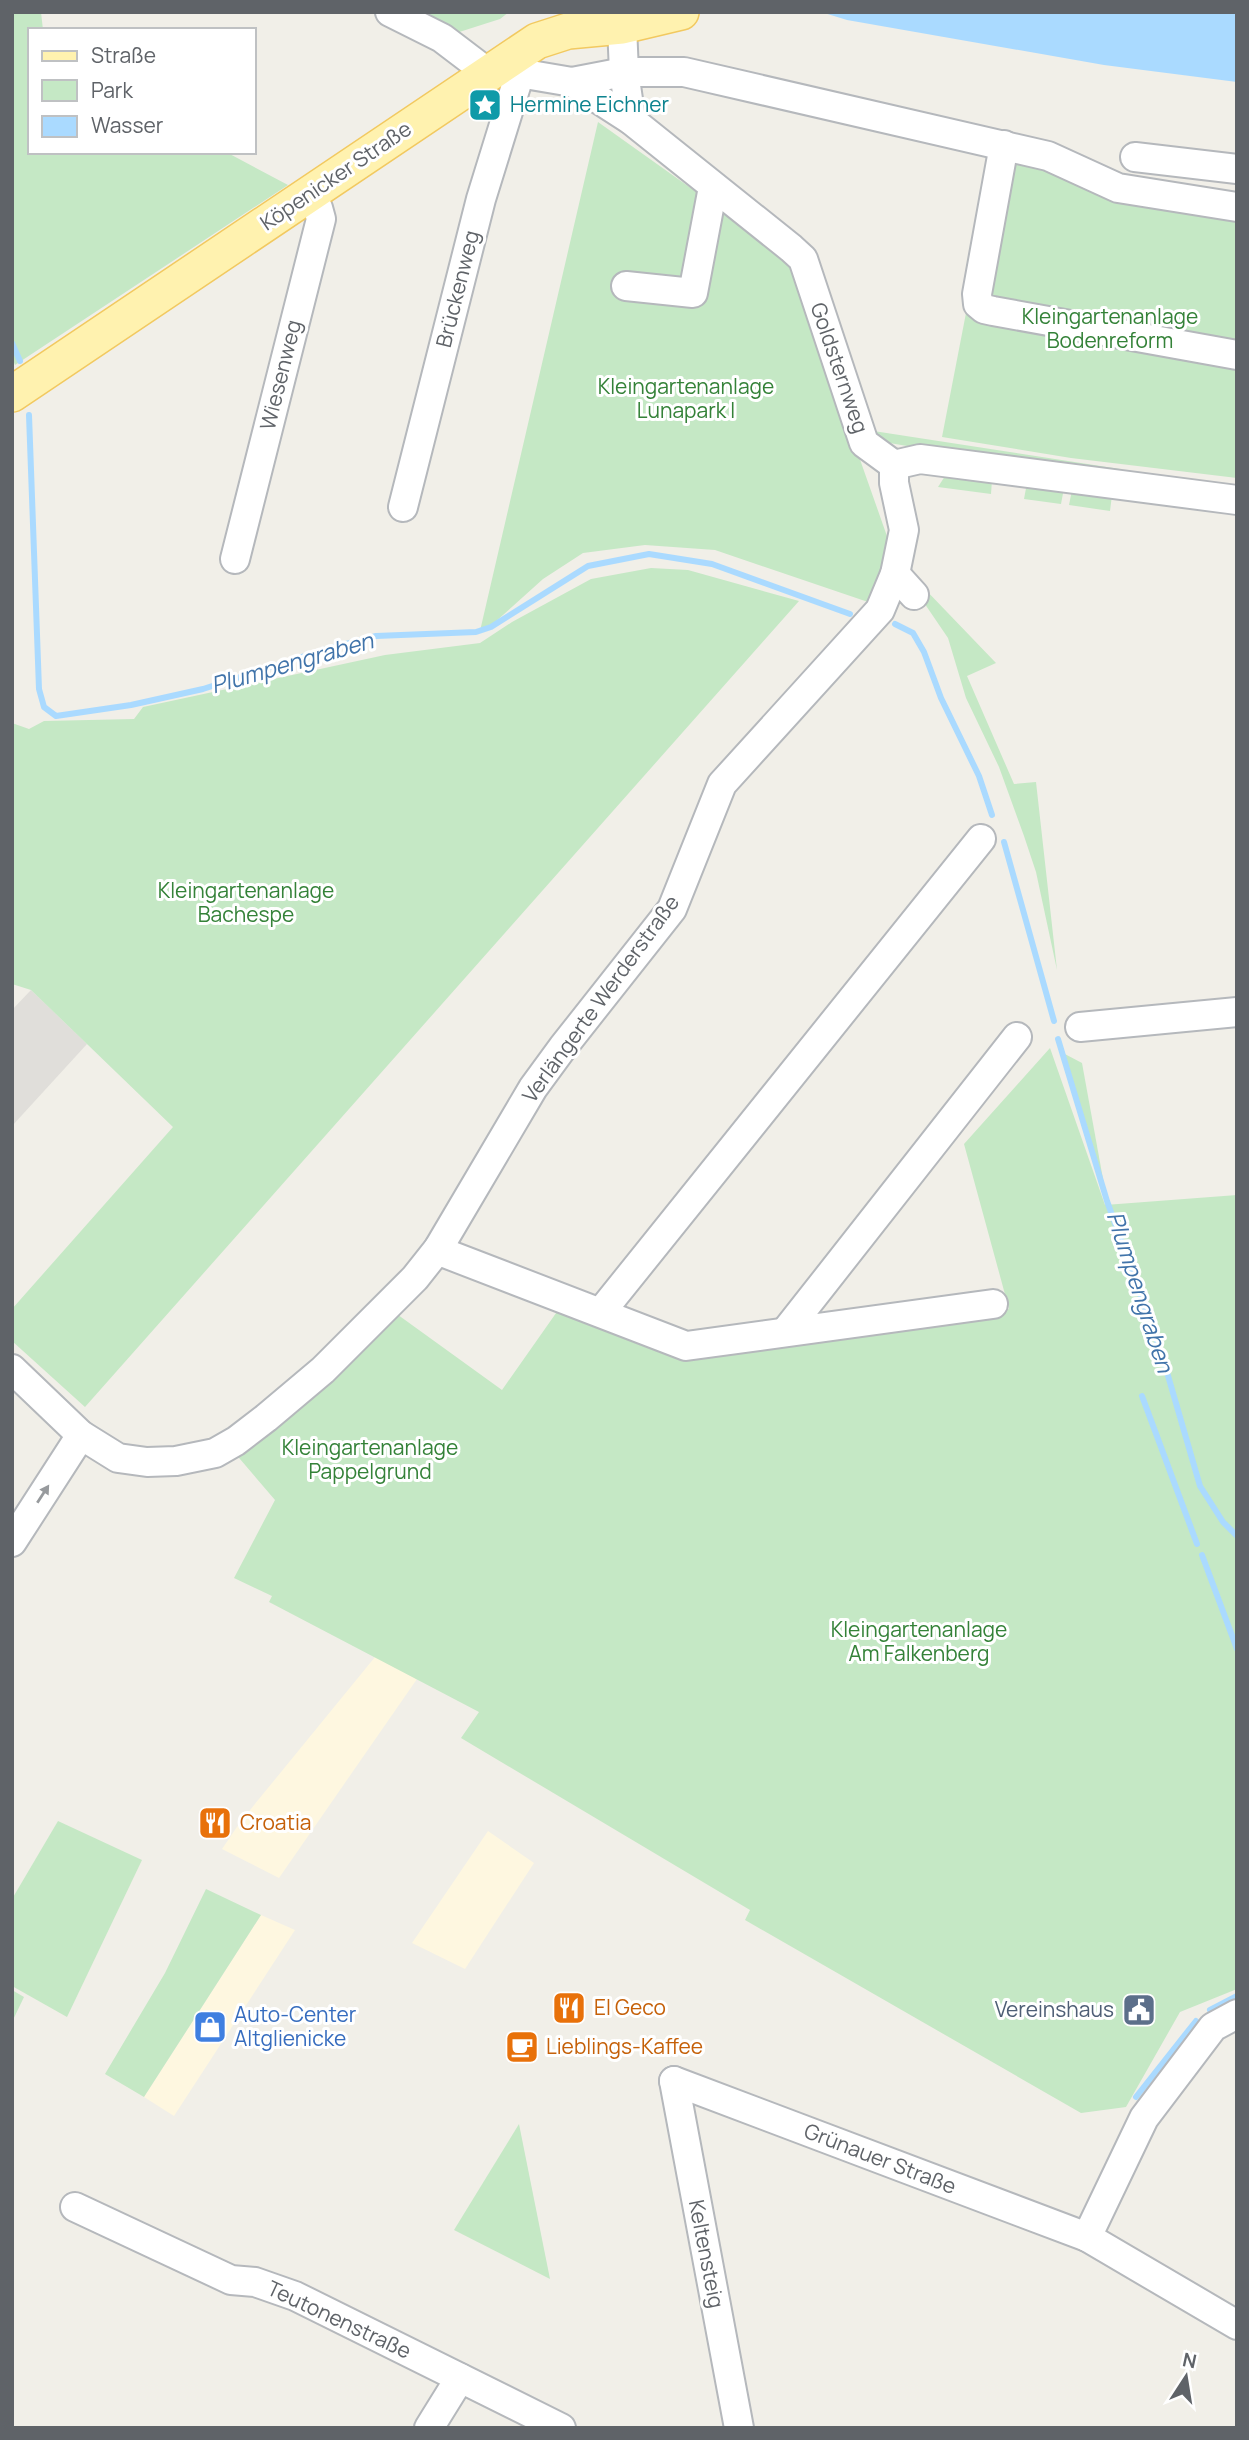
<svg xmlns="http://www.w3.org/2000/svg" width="1249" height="2440" font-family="Manrope,sans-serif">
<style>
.commercial{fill:#fef7e0}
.industrial{fill:#e0deda}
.green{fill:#c5e8c5}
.water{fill:#aadaff}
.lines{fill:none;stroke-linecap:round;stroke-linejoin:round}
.stream{stroke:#aadaff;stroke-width:6}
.minor-casing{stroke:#b5b8bc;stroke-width:32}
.major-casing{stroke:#f2c960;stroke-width:38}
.minor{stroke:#fff;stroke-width:28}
.major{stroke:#fff2af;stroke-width:35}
.oneway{fill:#979a9d}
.labels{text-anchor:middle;stroke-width:6;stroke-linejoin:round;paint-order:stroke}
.culture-label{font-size:21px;fill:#0d838f;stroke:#fff;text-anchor:start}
.street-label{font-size:21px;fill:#5f6368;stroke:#fff}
.park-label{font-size:21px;fill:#348238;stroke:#fff}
.food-label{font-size:21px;fill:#c56008;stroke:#fff;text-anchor:start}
.service-label{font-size:21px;fill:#4e5e75;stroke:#fff;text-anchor:end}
.shop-label{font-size:21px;fill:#366cbe;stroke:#fff;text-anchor:start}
.water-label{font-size:23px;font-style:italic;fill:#4174aa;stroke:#fff}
</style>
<rect width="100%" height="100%" fill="#f1efe8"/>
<g class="commercial">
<polygon points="375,1657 417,1679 279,1878 222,1849 241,1821"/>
<polygon points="488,1831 534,1863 465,1969 412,1943"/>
<polygon points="261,1915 295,1930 174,2116 144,2097"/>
</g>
<polygon class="industrial" points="31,990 87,1044 12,1126 12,1010"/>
<g class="green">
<polygon points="12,12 41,12 43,30 30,30 30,152 226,152 288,185 15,365 12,357"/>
<polygon points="409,12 509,12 500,19 453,34"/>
<polygon points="598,122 789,258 888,539 882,575 868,602 715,550 645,545 583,553 543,579 494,623 480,631"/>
<polygon points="1009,154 1237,198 1237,478 1071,458 942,437 966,313 979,315"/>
<polygon points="867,430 1120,469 1119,475 936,451 878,441"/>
<polygon points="947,473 992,480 991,494 938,487"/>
<polygon points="1027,483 1064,488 1061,504 1024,499"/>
<polygon points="1072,490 1112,495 1110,511 1069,505"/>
<polygon points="651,568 688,570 799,601 85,1407 12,1341 12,1309 173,1127 31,990 12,984 12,723 29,729 44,721 134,719 143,707 385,655 480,643 512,622 591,579"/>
<polygon points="922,586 996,663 967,676 1014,784 1036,782 1057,970 1036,872 1024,836 999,767 966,698 948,638 916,591"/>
<polygon points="1050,1048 1105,1205 1237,1195 1237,1989 1180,2012 1126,2107 1081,2113 745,1920 750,1910 461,1738 479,1712 269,1602 272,1596 234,1578 275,1500 234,1452 394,1312 502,1390 561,1306 671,1350 972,1318 1009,1309 964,1144"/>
<polygon points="1061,1052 1082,1063 1107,1201"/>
<polygon points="58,1821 142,1860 67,2017 12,1986 12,1899"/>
<polygon points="206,1889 261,1915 144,2097 105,2074 165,1973"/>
<polygon points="12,1990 24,1997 12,2022"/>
<polygon points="519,2124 550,2279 454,2230"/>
</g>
<polygon class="water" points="821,12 1237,12 1237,82 1104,65 847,20"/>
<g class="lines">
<g class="stream">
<polyline points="12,343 20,361"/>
<polyline points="29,415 39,689 44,707 56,716 131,705 203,689 320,651 376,636 476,632 491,627 588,566 649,554 712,564 850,614"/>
<polyline points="895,624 913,633 924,652 941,698 979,776 992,815"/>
<polyline points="1004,842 1054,1021"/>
<polyline points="1058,1039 1107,1201 1162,1355 1200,1486 1223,1522 1237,1536"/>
<polyline points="1142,1396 1197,1544"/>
<polyline points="1202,1555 1237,1649"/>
<polyline points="1210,2010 1237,1996"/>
<polyline points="1136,2097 1196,2021"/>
</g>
<defs>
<g id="minor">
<polyline points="390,12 442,38 488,73 507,71 572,82 631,120 791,248 803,259 864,443 894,465 920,459 1237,500"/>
<polyline points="622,26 624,72 631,120"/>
<polyline points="572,82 624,72 684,72 1048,156 1118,188 1237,207"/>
<polyline points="1004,145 977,294 978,304 984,309 993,311 1237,355"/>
<polyline points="1135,157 1237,169"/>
<polyline points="626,286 693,293 713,187"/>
<polyline points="403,507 481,199 520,73"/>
<polyline points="235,559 321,219 318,208 309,195"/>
<polyline points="895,574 914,595"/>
<polyline points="1080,1027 1237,1012"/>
<polyline points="438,1249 447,1254 686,1346 993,1304"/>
<polyline points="601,1312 981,839"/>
<polyline points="786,1331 1017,1037"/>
<polyline points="12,1369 81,1435 118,1458 147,1462 176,1461 215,1453 236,1441 266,1418 323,1370 415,1278 438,1249 533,1088 563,1047 672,909 722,784 880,610 895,574 904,530 894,483 894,465"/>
<polyline points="12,1542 81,1435"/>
<polyline points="674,2081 1087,2237 1237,2325"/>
<polyline points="674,2081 739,2428"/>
<polyline points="75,2207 231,2280 255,2282 295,2296 561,2428"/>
<polyline points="1087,2237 1144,2118 1213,2027 1237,2014"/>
<polyline points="429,2428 460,2378"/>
</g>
<polyline id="major" points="12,394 537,41 568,31 622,26 681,12"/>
</defs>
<use href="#minor" class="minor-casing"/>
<use href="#major" class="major-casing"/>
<use href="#minor" class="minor"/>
<use href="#major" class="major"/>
</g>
<defs><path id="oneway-solid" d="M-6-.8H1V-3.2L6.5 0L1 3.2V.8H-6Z" transform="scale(1.75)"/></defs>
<use class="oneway" href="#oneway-solid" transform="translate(43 1494) rotate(-57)"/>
<defs>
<symbol id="sight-square" viewBox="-11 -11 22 22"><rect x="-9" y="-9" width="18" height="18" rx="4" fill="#0f9aa8" stroke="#fff"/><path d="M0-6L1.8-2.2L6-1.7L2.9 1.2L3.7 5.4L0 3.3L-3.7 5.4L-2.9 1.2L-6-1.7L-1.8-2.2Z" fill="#fff"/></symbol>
<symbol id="restaurant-square" viewBox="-11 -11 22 22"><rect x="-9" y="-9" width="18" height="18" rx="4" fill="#e8710a" stroke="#fff"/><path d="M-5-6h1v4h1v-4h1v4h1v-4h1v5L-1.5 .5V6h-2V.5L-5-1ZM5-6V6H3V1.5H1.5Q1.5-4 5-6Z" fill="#fff"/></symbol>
<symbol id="civic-square" viewBox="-11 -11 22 22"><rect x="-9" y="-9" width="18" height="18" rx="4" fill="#5c6f8a" stroke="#fff"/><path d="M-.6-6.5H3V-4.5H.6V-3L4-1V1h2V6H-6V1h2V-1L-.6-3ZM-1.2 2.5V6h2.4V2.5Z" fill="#fff"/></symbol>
<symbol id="shop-square" viewBox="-11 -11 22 22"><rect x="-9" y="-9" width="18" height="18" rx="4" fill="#3f7fe0" stroke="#fff"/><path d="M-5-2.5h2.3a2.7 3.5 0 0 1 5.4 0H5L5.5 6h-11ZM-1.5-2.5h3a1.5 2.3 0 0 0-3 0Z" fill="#fff"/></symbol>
<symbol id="cafe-square" viewBox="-11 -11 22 22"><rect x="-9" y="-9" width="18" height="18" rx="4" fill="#e8710a" stroke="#fff"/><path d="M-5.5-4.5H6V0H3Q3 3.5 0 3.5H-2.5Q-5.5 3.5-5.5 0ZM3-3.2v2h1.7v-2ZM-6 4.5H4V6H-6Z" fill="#fff"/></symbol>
</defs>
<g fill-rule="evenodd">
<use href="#sight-square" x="466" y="86" width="38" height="38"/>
<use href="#restaurant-square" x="196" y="1804" width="38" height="38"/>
<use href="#restaurant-square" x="550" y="1989" width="38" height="38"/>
<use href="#civic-square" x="1120" y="1991" width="38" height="38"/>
<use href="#shop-square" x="191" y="2008" width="38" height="38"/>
<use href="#cafe-square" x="503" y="2028" width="38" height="38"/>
</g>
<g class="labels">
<g class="culture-label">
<text x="510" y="112">Hermine Eichner</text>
</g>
<g class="street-label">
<text transform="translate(336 176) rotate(-34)" y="7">Köpenicker Straße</text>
<text transform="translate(458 289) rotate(-76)" y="7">Brückenweg</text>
<text transform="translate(839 368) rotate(71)" y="7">Goldsternweg</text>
<text transform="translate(281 375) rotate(-76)" y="7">Wiesenweg</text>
<text transform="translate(601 999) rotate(-54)" y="7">Verlängerte Werderstraße</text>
<text transform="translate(880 2159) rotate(21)" y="7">Grünauer Straße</text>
<text transform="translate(706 2254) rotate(79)" y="7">Keltensteig</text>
<text transform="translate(339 2320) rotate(25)" y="7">Teutonenstraße</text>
</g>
<g class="park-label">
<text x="1110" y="324">Kleingartenanlage<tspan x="1110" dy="24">Bodenreform</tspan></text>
<text x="686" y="394">Kleingartenanlage<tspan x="686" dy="24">Lunapark I</tspan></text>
<text x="246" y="898">Kleingartenanlage<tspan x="246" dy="24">Bachespe</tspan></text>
<text x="370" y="1455">Kleingartenanlage<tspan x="370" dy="24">Pappelgrund</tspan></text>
<text x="919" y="1637">Kleingartenanlage<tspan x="919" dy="24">Am Falkenberg</tspan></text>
</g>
<g class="food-label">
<text x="240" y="1830">Croatia</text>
<text x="594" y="2015">El Geco</text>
<text x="546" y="2054">Lieblings-Kaffee</text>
</g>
<g class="service-label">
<text x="1114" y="2017">Vereinshaus</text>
</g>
<g class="shop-label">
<text x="234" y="2022">Auto-Center<tspan x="234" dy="24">Altglienicke</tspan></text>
</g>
<g class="water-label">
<text transform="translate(292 663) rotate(-16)" y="8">Plumpengraben</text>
<text transform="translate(1140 1292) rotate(72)" y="8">Plumpengraben</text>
</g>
</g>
<rect width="1249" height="2440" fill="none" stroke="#5f6368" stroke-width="28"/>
<rect x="28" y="28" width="228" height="126" fill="#ffffff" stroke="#bfc1c3" stroke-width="2"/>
<rect x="42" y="51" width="35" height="10" fill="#fff2af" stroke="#bfc1c3" stroke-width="2"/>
<text x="91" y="63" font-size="21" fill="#5f6368">Straße</text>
<rect x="42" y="80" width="35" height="21" fill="#c5e8c5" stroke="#bfc1c3" stroke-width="2"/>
<text x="91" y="98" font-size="21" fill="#5f6368">Park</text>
<rect x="42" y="116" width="35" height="21" fill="#aadaff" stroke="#bfc1c3" stroke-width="2"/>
<text x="91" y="133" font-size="21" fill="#5f6368">Wasser</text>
<g transform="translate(1186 2377) rotate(12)" stroke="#ffffff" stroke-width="5" paint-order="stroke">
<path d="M0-5L12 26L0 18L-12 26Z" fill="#5f6368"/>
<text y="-10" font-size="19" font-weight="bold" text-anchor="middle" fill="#5f6368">N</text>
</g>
</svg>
